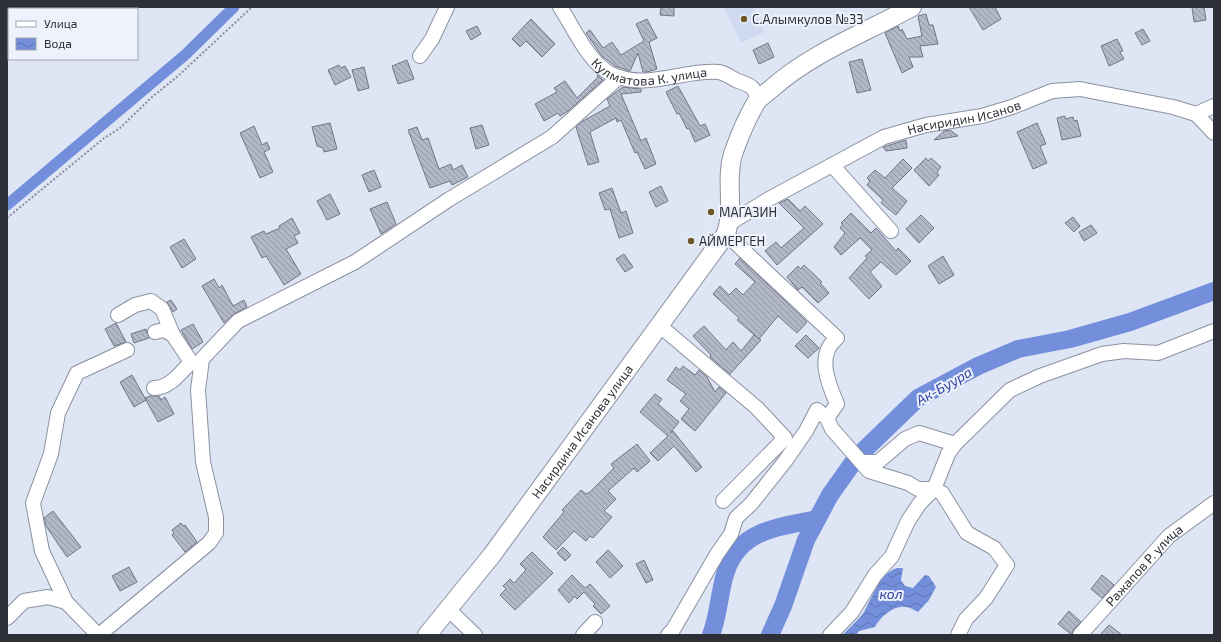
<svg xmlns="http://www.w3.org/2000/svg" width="1221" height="642" font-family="'Exo 2',sans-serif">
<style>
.built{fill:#cfd9ef}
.water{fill:url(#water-waves)}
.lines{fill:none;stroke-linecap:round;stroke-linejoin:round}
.canal{stroke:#738fdb;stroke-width:11}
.river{stroke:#738fdb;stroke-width:18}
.building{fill:url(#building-back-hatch);stroke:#707685}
.minor-casing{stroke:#8b91a0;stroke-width:16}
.major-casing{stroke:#8b91a0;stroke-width:20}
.path{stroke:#898e99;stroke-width:2;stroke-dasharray:2 2;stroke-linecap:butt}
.minor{stroke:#fff;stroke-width:14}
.major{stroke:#fff;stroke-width:18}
.poi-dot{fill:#6c5827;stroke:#eef2fc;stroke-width:1.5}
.labels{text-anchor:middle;stroke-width:4;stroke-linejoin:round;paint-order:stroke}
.poi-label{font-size:13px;fill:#2d3036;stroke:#eef2fc;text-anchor:start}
.street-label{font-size:13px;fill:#2d3036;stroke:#eef2fc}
.water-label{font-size:14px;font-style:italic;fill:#2d46a0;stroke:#eef2fc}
</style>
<defs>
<pattern id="water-waves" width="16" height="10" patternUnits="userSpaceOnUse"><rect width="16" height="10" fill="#738fdb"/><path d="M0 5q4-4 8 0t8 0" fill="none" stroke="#5f75b2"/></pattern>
<pattern id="building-back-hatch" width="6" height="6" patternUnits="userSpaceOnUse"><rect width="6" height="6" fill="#b2b8c8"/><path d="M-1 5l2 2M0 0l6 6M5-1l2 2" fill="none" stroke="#9196a3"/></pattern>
</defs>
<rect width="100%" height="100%" fill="#dee5f5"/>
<polygon class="built" points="724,7 753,7 764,32 741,43"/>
<path class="water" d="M897,568H903L901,580L905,586L913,588L925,575L929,576L936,587L929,600L918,612C914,610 910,607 906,607C894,605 880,617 875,627L859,631L856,635H843C850,626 858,621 864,612C873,596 879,574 897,568Z"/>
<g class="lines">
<polyline class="canal" points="7,205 185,55 234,7"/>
<g class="river">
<path d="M711,635C718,617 719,597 724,578C736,530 775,528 817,519"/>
<polyline points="770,635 783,606 806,540 830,495 857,457 918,398 978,366 1018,349 1070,339 1130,322 1214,291"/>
</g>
</g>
<g class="building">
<polygon points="661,7 674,7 674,16 660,15"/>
<polygon points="969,7 995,7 1001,19 983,30"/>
<polygon points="1192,7 1204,7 1206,20 1194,22"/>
<polygon points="926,14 929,25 933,25 938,44 920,46 923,57 909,57 913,67 902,73 885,33 898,26 900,31 902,29 907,39 922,36 918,16"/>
<polygon points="531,19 555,44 542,57 526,41 520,47 512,39"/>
<polygon points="647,19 657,38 649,42 657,69 647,72 643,72 638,53 630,71 615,66 602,56 586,33 590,30 603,48 612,42 621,55 644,41 636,24"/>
<polygon points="477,26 481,34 471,40 466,31"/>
<polygon points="1143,29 1150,41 1142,45 1135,33"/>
<polygon points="1117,39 1123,51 1120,52 1124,59 1109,66 1101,46"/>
<polygon points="768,43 774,57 759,64 753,50"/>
<polygon points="862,59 871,90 857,93 849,62"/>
<polygon points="407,60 414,79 398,84 392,66"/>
<polygon points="339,65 341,68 345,66 351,77 335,85 328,70"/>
<polygon points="364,67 369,88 358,91 352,70"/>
<polygon points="597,75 603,80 568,111 560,116 558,113 544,121 535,104 557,92 554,88 565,81 577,98 598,77"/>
<polygon points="678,86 700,126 705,124 710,135 695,142 689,128 687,129 679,113 677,114 666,92"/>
<polygon points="623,87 641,89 641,92 621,94 641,141 646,138 656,164 645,169 637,152 635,153 621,120 617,122 616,118 590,132 599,162 588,165 576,127 583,121 610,106 607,99"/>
<polygon points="1065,116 1065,119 1073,117 1074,121 1077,120 1081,136 1062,140 1057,118"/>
<polygon points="330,123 337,149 324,152 323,148 317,146 312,127"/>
<polygon points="1037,123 1046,144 1040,146 1047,163 1033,169 1017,132"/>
<polygon points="482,125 489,145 476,149 470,128"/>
<polygon points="254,126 262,145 267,142 270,149 264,152 273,172 260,178 240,133"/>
<polygon points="417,127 422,140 428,138 439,169 451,164 453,170 462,165 468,177 452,185 450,181 430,188 408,130"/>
<polygon points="950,130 958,136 934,140 944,131"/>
<polygon points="906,140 907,148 886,151 883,147"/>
<polygon points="926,158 928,161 931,158 941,167 937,172 939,175 929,186 914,170"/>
<polygon points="903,159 912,168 892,188 907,201 896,215 881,203 883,200 867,185 870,181 867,178 875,170 885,178"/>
<polygon points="374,170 381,187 369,192 362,175"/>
<polygon points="661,186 668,201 656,207 649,192"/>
<polygon points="612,188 621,213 626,211 633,233 619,238 610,209 605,210 599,193"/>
<polygon points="330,194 340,214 327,220 317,201"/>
<polygon points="788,199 800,211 805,206 823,224 777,265 765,251 776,242 781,248 804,228 779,203"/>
<polygon points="387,202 396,224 381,234 370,209"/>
<polygon points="851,213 871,233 876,228 896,251 898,248 911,261 896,275 881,262 870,272 882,286 869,299 849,278 867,258 865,256 872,250 860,238 841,255 834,247 845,233 840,228 843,224 841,223"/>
<polygon points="921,215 934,228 919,243 906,229"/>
<polygon points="1073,217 1080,226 1074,232 1065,223"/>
<polygon points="292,218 300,233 294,236 298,243 286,249 301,274 284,285 266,256 262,258 251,237 264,231 266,234 280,228 279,226"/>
<polygon points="1091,225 1097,233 1084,241 1079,232"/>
<polygon points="184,239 196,259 182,268 170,247"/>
<polygon points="624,254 633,267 625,272 616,259"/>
<polygon points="943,256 954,275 939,284 928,266"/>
<polygon points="740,258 807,322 797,333 778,316 759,339 737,320 739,318 713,294 720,286 729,295 736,288 743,295 755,282 735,264"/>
<polygon points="804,265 822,282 820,283 829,293 818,303 802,287 798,290 787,277 798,266 801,269"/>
<polygon points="214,279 219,288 222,285 233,306 244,300 247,307 234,314 224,323 202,286"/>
<polygon points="171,300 177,309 173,312 167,302"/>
<polygon points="116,323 126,342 114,346 105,329"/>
<polygon points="193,324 203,342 192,349 181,330"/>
<polygon points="704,326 726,350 733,342 741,351 754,335 761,340 730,374 710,357 711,355 693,336"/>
<polygon points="146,329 149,338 134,343 131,334"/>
<polygon points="806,335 819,348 808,358 795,346"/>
<polygon points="683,366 695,375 699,370 707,377 715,392 719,387 726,393 695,431 681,419 689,409 680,401 686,394 667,380 676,367 680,370"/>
<polygon points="132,375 146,400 134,407 120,382"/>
<polygon points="655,394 662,399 658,404 679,422 670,433 673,431 702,467 696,472 674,446 658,461 650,453 668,436 640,412"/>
<polygon points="150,396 159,396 161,400 165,397 174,414 158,422 145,398"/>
<polygon points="637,444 650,461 637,472 634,468 608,491 616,499 604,511 612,517 593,538 590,536 586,541 574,531 556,550 543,537 564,512 562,510 581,490 586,494 590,492 614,468 611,464"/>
<polygon points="53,511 81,547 67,557 46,526 44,518"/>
<polygon points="181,523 183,526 185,525 197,542 185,552 172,535 174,533 172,530"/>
<polygon points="563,547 571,555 565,561 557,553"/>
<polygon points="608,550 623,566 610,578 596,562"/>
<polygon points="532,552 553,573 515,610 500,595 506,589 503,586 510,579 514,583 526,570 520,564"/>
<polygon points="644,560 653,580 646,583 636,564"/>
<polygon points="129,567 137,582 120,591 112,576"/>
<polygon points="572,575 585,588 590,584 610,606 601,614 593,606 595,604 584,592 577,599 575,596 569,603 558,590"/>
<polygon points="1102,575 1114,585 1102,598 1091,589"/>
<polygon points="1069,611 1081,622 1073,630 1072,635 1058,624"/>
<polygon points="1109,625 1122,635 1100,635"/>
</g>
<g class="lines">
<defs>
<g id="minor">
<path id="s1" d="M560,7C574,28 588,62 611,74C646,91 683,69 719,72C726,73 732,79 738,81C750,85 755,87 758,100"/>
<polyline points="420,56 432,39 447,7"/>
<polyline points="1196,114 1214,133"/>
<polyline points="832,165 891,231"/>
<path id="s2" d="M730,223L769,199L884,137L926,125L982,116L1012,107L1052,91L1080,89L1173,107L1196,114L1214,106"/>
<path d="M726,234L837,338C816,355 828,383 837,404L827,418L832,429L869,471L908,483L918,489H934L942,493L967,533L994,548L1007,565L986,598L966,619L958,635"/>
<polyline points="118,315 135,305 151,301 162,309 173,335"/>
<polyline points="660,326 757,408 785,438 723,501"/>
<polyline points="155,332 164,330 173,335 191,362 201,366"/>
<path d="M154,388C170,388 180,373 191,362"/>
<polyline points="862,462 878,462 905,439 919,433 955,444 1010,390 1040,376 1102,354 1124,351 1158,353 1214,331"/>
<polyline points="66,602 42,551 33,503 51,454 58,413 77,373 127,350"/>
<polyline points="448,609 475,635"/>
<polyline points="7,618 24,601 48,597 66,602 98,635"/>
<polyline points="99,635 209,543 216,533 216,517 203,462 198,390 202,359 238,321 355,262 448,200 552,137 619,77"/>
<polyline points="583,635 595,622"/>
<polyline points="668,635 673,630 717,554 731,534 736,518 751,504 786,460 806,431 817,410 827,418"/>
<polyline points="830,635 852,612 875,575 892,556 908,521 920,503 934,489 948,454 955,444"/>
<path id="s3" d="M1080,635L1169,536L1214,503"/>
</g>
<g id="major">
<path id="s4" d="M427,635L492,555L726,234C735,206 725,180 733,154C739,137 748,116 757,101C761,97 766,93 771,89C811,53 865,33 912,7"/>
</g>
</defs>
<use href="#minor" class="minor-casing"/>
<use href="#major" class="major-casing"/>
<polyline class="path" points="7,218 103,139 120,128 152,97 178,76 252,7"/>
<use href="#minor" class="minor"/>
<use href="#major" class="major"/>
</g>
<g class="poi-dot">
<circle cx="744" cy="19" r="4"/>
<circle cx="711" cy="212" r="4"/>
<circle cx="691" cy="241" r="4"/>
</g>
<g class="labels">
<g class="poi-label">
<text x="752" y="24">С.Алымкулов №33</text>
<text x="719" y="217">МАГАЗИН</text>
<text x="699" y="246">АЙМЕРГЕН</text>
</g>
<g class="street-label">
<text dy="5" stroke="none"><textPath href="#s1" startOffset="123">Кулматова К. улица</textPath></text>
<text dy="5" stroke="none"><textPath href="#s2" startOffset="259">Насиридин Исанов</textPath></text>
<text dy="5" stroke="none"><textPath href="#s4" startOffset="256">Насирдина Исанова улица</textPath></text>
<text dy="5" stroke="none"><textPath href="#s3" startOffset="95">Ражапов Р. улица</textPath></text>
</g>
<g class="water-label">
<text transform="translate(944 386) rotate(-30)" y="5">Ак-Буура</text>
<text x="891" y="599">кол</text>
</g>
</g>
<rect width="1221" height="642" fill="none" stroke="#2d3036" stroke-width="16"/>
<rect x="8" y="8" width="130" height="52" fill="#eef2fc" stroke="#a1a4ad"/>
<rect x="16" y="21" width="20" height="6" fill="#ffffff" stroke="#a1a4ad"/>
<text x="44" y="28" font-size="12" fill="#2d3036">Улица</text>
<rect x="16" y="38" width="20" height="12" fill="url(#water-waves)" stroke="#a1a4ad"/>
<text x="44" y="48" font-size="12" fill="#2d3036">Вода</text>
</svg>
